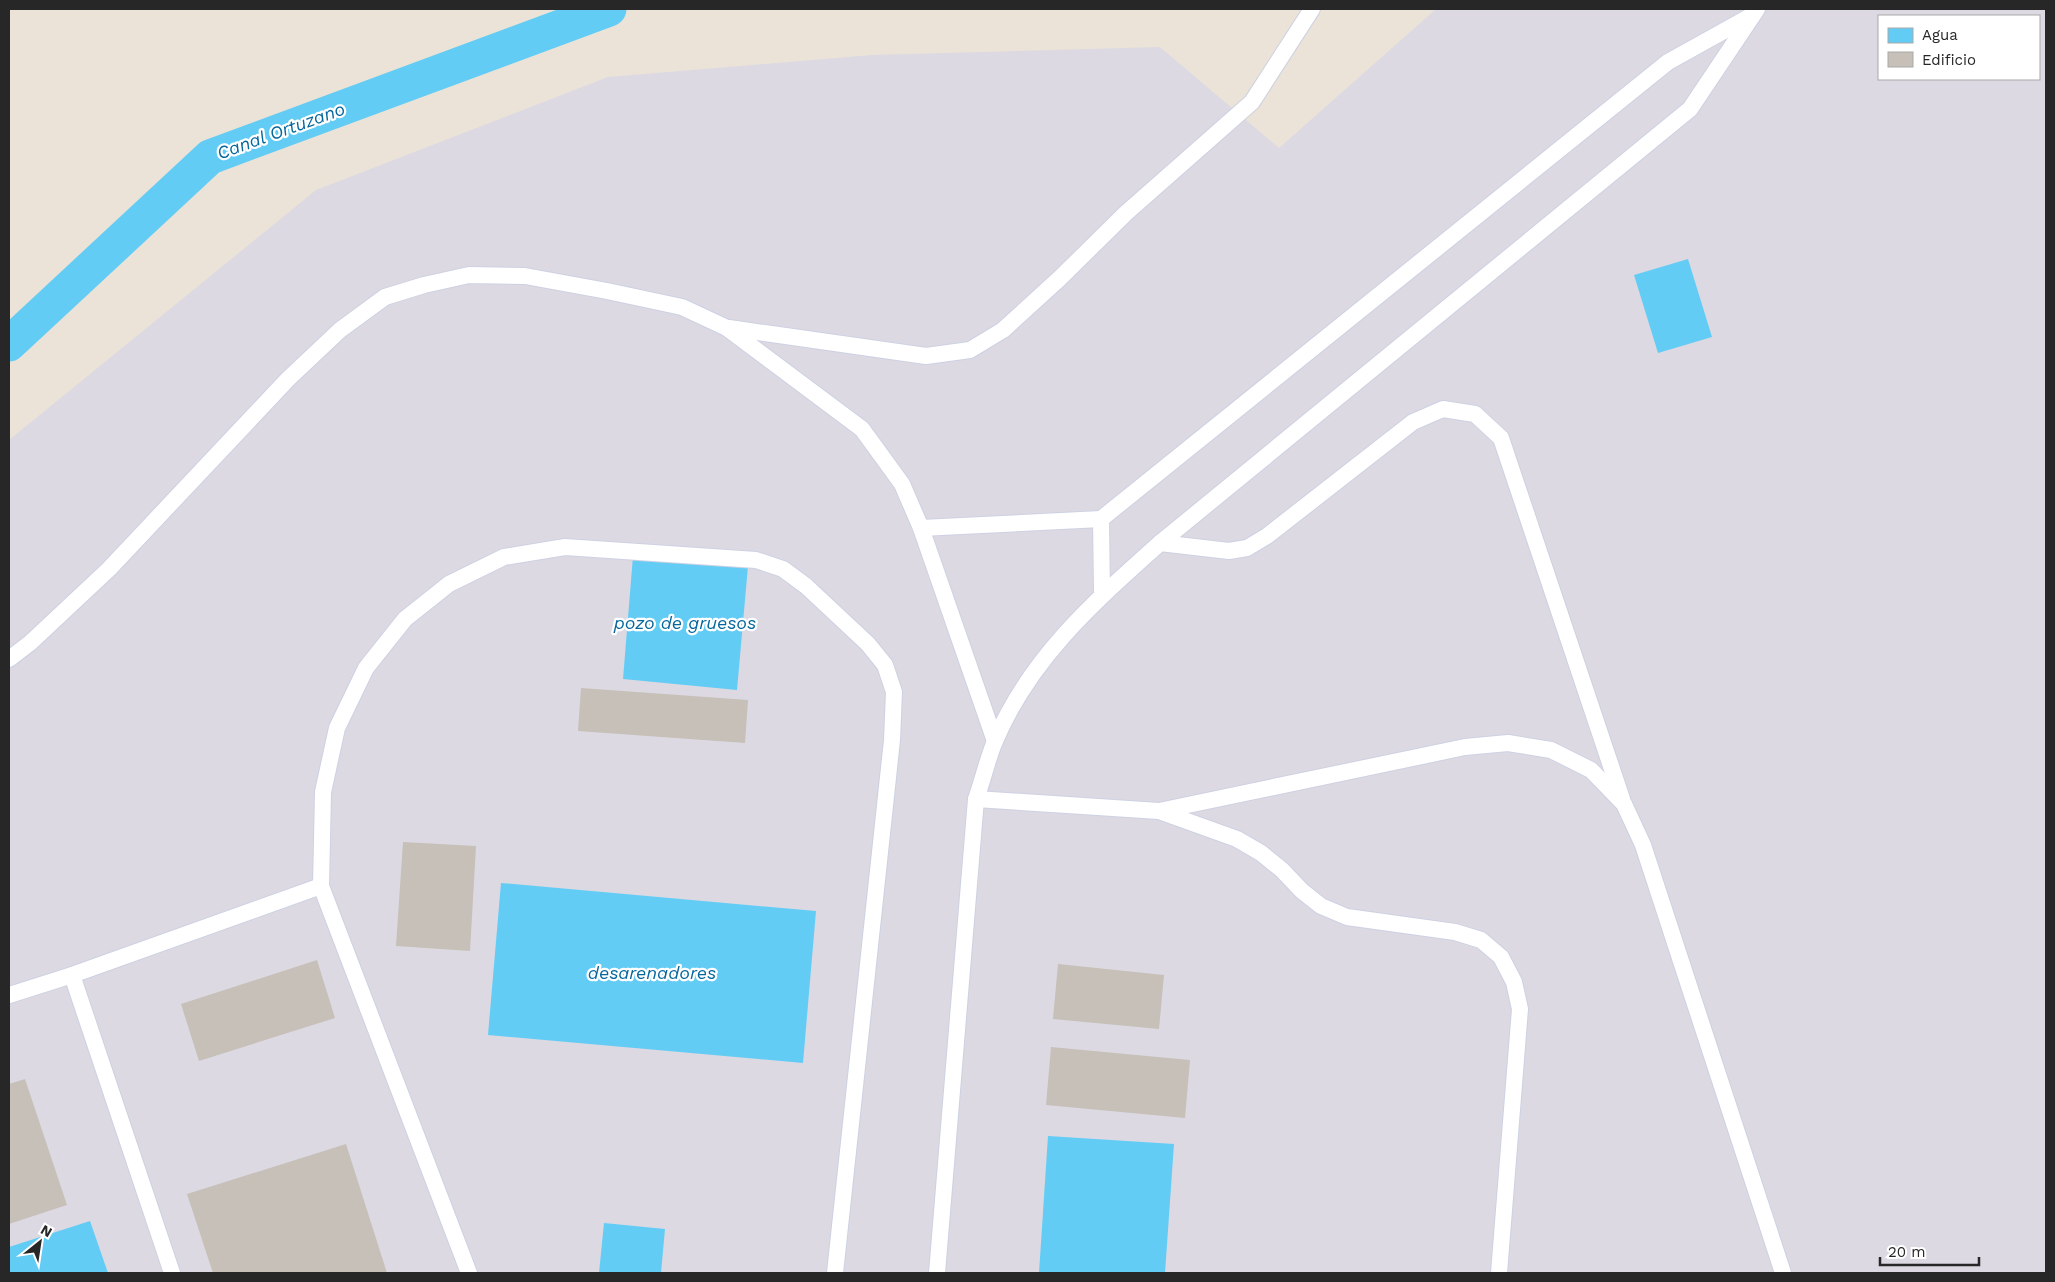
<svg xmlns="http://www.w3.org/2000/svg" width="2055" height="1282" font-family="'Work Sans',sans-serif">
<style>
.industrial{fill:#dcd9e3;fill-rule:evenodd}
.water{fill:#63ccf5}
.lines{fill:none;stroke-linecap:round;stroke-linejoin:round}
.canal{stroke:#63ccf5;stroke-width:35}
.building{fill:#c6c0b8}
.service-casing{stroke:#cdd1e2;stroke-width:18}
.service{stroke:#fff;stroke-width:16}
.labels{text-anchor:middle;stroke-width:4.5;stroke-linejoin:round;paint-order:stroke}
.water-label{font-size:18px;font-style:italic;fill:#06679d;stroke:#fff}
</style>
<rect width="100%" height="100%" fill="#ebe3d7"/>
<path class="industrial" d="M1436,9H2046V1273H9V440L316,190L608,77L872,55L1160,47L1279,148ZM1879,16H2039V79H1879Z"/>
<g class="water">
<polygon points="1688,259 1712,337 1658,353 1634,275"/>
<polygon points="633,556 748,566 737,690 623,679"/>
<polygon points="501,883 816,911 803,1063 488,1035"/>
<polygon points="1048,1136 1174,1144 1165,1273 1039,1273"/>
<polygon points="90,1221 108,1273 9,1273 9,1247"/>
<polygon points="604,1223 665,1229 661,1273 599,1273"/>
</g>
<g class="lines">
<polyline class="canal" points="9,344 210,157 609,9"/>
</g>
<g class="building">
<polygon points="581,688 748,700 745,743 578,731"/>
<polygon points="403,842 476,846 470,951 396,946"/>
<polygon points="317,960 335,1018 199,1061 181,1004"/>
<polygon points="1058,964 1164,975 1159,1029 1053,1019"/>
<polygon points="1051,1047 1190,1060 1185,1118 1046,1105"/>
<polygon points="25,1079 67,1205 9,1224 9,1084"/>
<polygon points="346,1144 387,1273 213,1273 187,1194"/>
</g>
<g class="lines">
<defs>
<g id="service">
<polyline points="729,328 926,356 970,350 1003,330 1060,278 1126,213 1252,102 1312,9"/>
<polyline points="921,528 1101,519"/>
<polyline points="1160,543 1229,551 1247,548 1267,536 1413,422 1443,409 1475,414 1501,438 1622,799"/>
<polyline points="1102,594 1101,519 1668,62 1749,17"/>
<polyline points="9,659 30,643 109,569 288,379 340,330 385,297 424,285 469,275 525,276 607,291 682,307 727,328 862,429 902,484 921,528 995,741"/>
<polyline points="976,799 1159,811 1465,747 1508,743 1551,750 1591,770 1624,804 1643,845 1783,1273"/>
<polyline points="1159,811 1237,839 1261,853 1282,870 1302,891 1321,906 1347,917 1455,932 1481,940 1501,957 1514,982 1520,1009 1499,1273"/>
<polyline points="321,886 323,792 337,728 366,668 405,619 449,584 504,557 565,547 756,560 783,569 806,586 868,644 885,665 894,692 892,740 835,1273"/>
<polyline points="72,975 172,1273"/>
<polyline points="9,995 72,975 321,886 469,1273"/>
<path d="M937,1273L976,799C983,780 987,760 995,741C1030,658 1094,602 1160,543L1690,109L1757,9"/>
</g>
</defs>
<use href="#service" class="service-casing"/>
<use href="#service" class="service"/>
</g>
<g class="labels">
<g class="water-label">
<text transform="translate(281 131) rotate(-20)" y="6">Canal Ortuzano</text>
<text x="685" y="629">pozo de gruesos</text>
<text x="652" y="979">desarenadores</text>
</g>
</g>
<rect width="2055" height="1282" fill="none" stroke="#272727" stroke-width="20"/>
<rect x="1878" y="15" width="162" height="65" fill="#ffffff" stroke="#a9a9a9"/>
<rect x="1888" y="28" width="25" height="15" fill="#63ccf5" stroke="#a9a9a9"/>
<text x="1922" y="40" font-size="15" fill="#272727">Agua</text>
<rect x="1888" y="52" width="25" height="15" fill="#c6c0b8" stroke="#a9a9a9"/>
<text x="1922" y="65" font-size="15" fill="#272727">Edificio</text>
<g transform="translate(40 1242) rotate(30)" stroke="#ffffff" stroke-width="4" paint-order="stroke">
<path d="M0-4L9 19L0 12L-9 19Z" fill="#272727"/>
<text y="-8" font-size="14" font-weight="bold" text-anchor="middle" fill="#272727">N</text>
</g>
<path d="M1880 1257v8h99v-8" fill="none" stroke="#272727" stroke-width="2.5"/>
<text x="1888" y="1257" font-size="15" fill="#272727" stroke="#ffffff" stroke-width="4" paint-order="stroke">20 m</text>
</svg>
